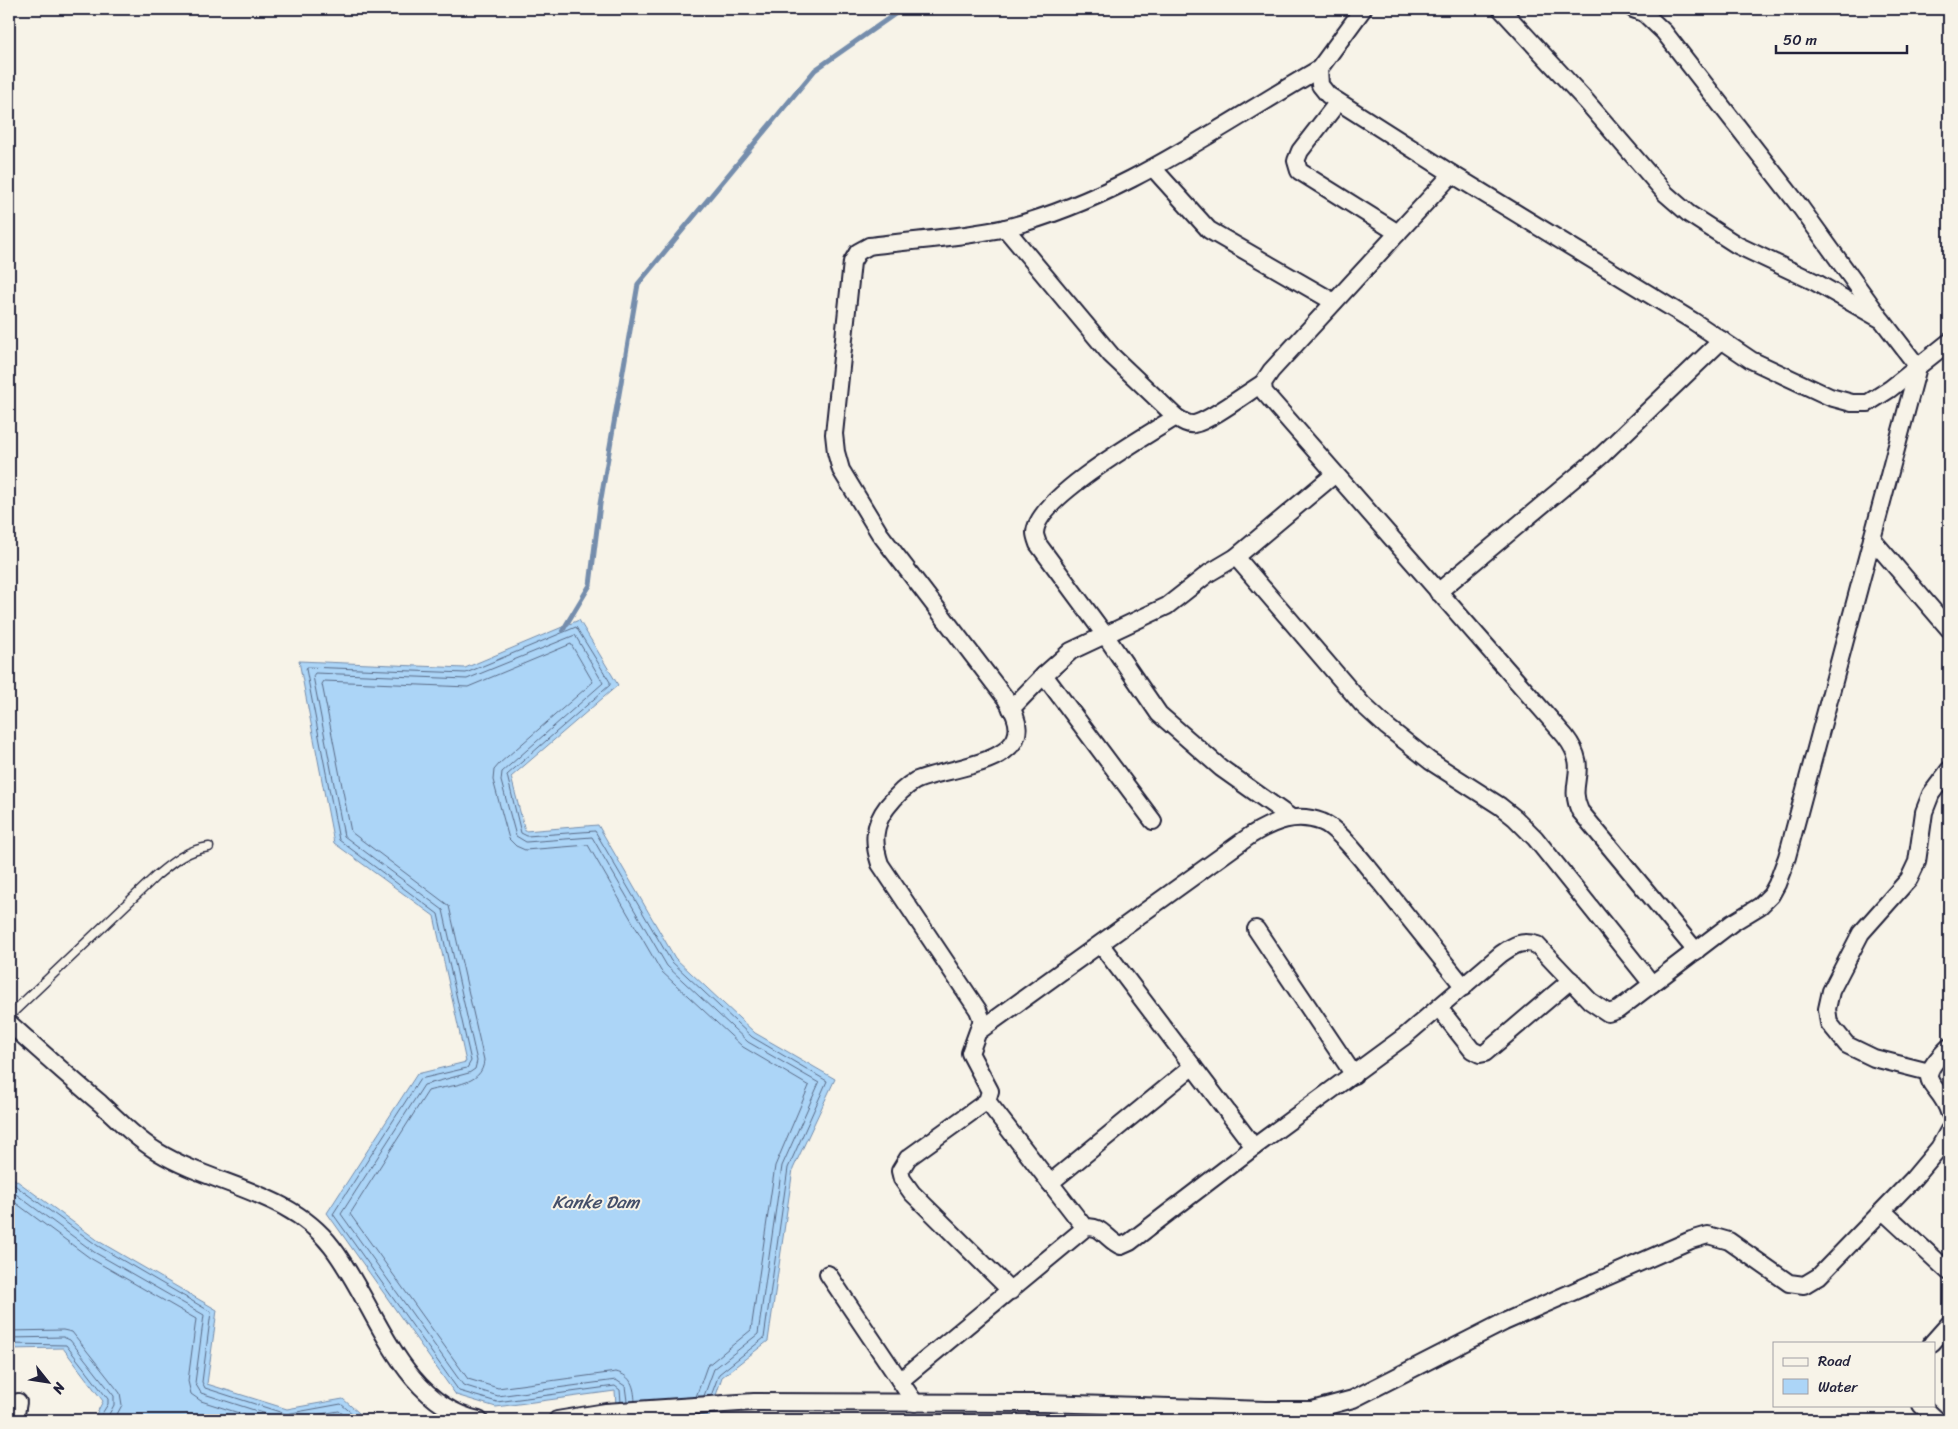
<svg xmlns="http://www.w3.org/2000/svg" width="1958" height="1429" font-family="Sriracha,sans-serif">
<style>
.water{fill:#acd5f7;stroke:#758dac}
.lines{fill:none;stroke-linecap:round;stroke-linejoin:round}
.shore{stroke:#596a86;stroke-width:1}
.stream{stroke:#758dac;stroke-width:5}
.service-casing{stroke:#22223b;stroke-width:11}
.minor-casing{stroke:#22223b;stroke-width:20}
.service{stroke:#f7f3e8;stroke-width:8}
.minor{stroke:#f7f3e8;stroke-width:16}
.labels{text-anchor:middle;stroke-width:4;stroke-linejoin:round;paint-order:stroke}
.water-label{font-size:18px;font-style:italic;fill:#444f6a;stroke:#f7f3e8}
</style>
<rect width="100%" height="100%" fill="#f7f3e8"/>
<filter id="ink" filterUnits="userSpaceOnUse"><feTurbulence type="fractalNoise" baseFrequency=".02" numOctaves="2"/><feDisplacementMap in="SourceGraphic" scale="10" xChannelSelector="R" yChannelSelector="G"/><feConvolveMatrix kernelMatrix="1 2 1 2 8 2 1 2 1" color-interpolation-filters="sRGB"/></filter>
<g filter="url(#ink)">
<g class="water">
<polygon points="579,620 618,685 511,777 525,831 598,825 675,958 755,1033 835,1079 793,1169 768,1341 722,1377 708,1420 617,1420 615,1391 496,1407 456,1395 327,1213 417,1074 466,1062 434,916 334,843 299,661 465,668"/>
<polygon points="9,1175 100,1242 217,1310 207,1384 287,1409 343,1399 367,1420 93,1420 103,1401 63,1348 9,1349"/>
</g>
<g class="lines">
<g class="shore">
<polyline points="9,1181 98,1246 211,1312 202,1382 205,1388 286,1414 341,1404 360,1420"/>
<polyline points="9,1189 94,1252 204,1315 195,1383 201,1393 285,1420 339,1411 350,1420"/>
<polyline points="9,1198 90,1258 196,1319 188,1381 191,1394 201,1401 261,1420"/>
<polyline points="9,1331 63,1330 72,1332 120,1393 122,1405 114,1420"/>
<polyline points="9,1338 63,1337 70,1340 114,1396 114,1405 106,1420"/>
<polyline points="9,1344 66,1345 108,1399 108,1404 98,1420"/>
<polyline points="627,1401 625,1386 616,1380 498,1396 463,1385 341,1214 424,1085 469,1073 475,1069 477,1061 443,910 344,836 313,676 315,673 467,679 575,635 603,683 502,772 501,781 516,836 526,842 592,837 667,966 748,1042 819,1083 782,1166 758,1334 714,1369 704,1396"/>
<path d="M635,1401C634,1387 632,1376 616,1372L498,1388L468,1379L350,1214L428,1091C447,1085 483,1087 484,1060L449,906L351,832L322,684L324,681L468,687L571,644L593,682L500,763L494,770L493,780L509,839L516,846L525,850L588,845L661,971L743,1047L809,1086L775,1166L751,1330L707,1366L696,1397"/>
<polyline points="621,1402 620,1390 615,1386 497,1402 459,1391 333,1214 420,1079 467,1068 471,1061 438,914 339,840 306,669 307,667 466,673 576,627 610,682 610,685 507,775 521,833 527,836 595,831 671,961 752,1037 827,1081 788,1168 764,1338 719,1374 711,1396"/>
</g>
<polyline class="stream" points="563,630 590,585 600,504 638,284 815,70 902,9"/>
<defs>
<path id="service" d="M9,1016L156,876C173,862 187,850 209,847"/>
<g id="minor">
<polyline points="1363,9 1319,69 1320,85 1328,95 1452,174 1693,321 1751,360 1830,397 1852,403 1868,403 1890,389 1949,342"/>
<polyline points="1633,9 1644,13 1664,32 1801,208 1879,316"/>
<polyline points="1338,102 1300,151 1296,161 1299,171 1398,233"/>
<polyline points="1153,168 1209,230 1334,302"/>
<path d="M1452,174L1271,371L1263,383L1264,392L1565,736C1592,771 1566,781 1580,811L1696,951"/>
<path d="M1005,228L1111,355L1176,417C1182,421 1187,425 1194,424C1210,421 1248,392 1263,383"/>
<path d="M1176,417C1147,435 1036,498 1035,533C1035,536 1037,541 1038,544L1105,635L1159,714L1221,768L1290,817"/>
<polyline points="1872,539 1949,629"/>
<polyline points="1236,557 1362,704 1387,727 1430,761 1500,806 1515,818 1535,838 1652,984"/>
<polyline points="1438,592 1602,455 1722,340"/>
<polyline points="1044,675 1153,821"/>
<polyline points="1011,709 1044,675 1071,651 1167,606 1209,573 1236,557 1335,474"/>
<polyline points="1256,929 1354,1075"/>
<polyline points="1101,945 1254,1147"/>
<polyline points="1439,1008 1472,1050 1480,1054 1485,1053 1571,980"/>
<path d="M9,1023C39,1050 69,1077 100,1103C118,1120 137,1139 158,1152C214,1186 290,1191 332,1247C376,1304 400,1404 479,1420"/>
<path d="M979,1031L1251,835C1274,821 1296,812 1322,822C1339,828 1368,868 1380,882C1408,917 1436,952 1464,987"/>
<path d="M1949,1047C1910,1085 1938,1079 1949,1112"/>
<polyline points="1929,1072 1874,1058 1847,1045 1829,1023 1827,1009 1831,991 1861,933 1909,879 1917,862 1924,812 1931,794 1949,770"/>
<polyline points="987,1101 1085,1228"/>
<polyline points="1050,1183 1193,1066"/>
<polyline points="1883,1211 1949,1272"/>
<polyline points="828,1274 915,1403"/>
<path d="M1011,1291L912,1193L902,1179L900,1171L908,1158L987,1101L990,1091L970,1053L982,1020L978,1010L880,864C873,843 873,825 887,807C895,797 904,787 915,781C941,768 1034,765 1015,716C1013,710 1009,705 1006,699L880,534L841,470L836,452L834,434L852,262L858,252L869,246C914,240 961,238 1005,228C1121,199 1218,127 1319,69"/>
<polyline points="1932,1343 1949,1324"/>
<path d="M900,1381L1085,1228C1101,1223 1107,1241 1121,1246L1130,1242L1254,1147L1405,1036L1501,954C1514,945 1521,940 1537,945L1590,1001L1608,1013L1618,1010L1732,923L1760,906L1771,895L1777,884L1787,857L1918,367L1882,320L1815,282L1737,245L1689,214L1666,194L1586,101L1501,9"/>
<polyline points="1921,1405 1937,1420"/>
<polyline points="15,1420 18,1402"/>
<polyline points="557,1420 606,1412 754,1402 1044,1403 1265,1410 1312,1410 1353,1399 1504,1322 1691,1240 1708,1235 1729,1241 1789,1283 1804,1285 1819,1276 1913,1179 1939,1148 1949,1130"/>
</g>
</defs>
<use href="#service" class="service-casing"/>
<use href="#minor" class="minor-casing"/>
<use href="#service" class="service"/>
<use href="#minor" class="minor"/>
</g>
</g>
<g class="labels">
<g class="water-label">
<text x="596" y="1208">Kanke Dam</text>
</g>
</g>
<rect width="1958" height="1429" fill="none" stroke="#f7f3e8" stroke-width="30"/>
<rect x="15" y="15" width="1928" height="1399" fill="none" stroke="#22223b" stroke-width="2" filter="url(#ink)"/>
<rect x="1773" y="1342" width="162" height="65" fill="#f7f3e8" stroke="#a29fa3"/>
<rect x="1783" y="1358" width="25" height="8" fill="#f7f3e8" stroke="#a29fa3"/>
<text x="1818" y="1366" font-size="15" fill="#22223b">Road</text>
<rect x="1783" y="1379" width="25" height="15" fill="#acd5f7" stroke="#a29fa3"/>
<text x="1818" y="1392" font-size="15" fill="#22223b">Water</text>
<g transform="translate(48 1382) rotate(120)" stroke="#f7f3e8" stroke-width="4" paint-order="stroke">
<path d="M0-4L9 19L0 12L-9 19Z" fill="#22223b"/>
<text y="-8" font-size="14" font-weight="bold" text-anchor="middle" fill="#22223b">N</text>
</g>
<path d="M1776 45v8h131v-8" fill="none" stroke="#22223b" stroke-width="2.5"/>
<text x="1783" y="45" font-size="15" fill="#22223b" stroke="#f7f3e8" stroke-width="4" paint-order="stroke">50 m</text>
</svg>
